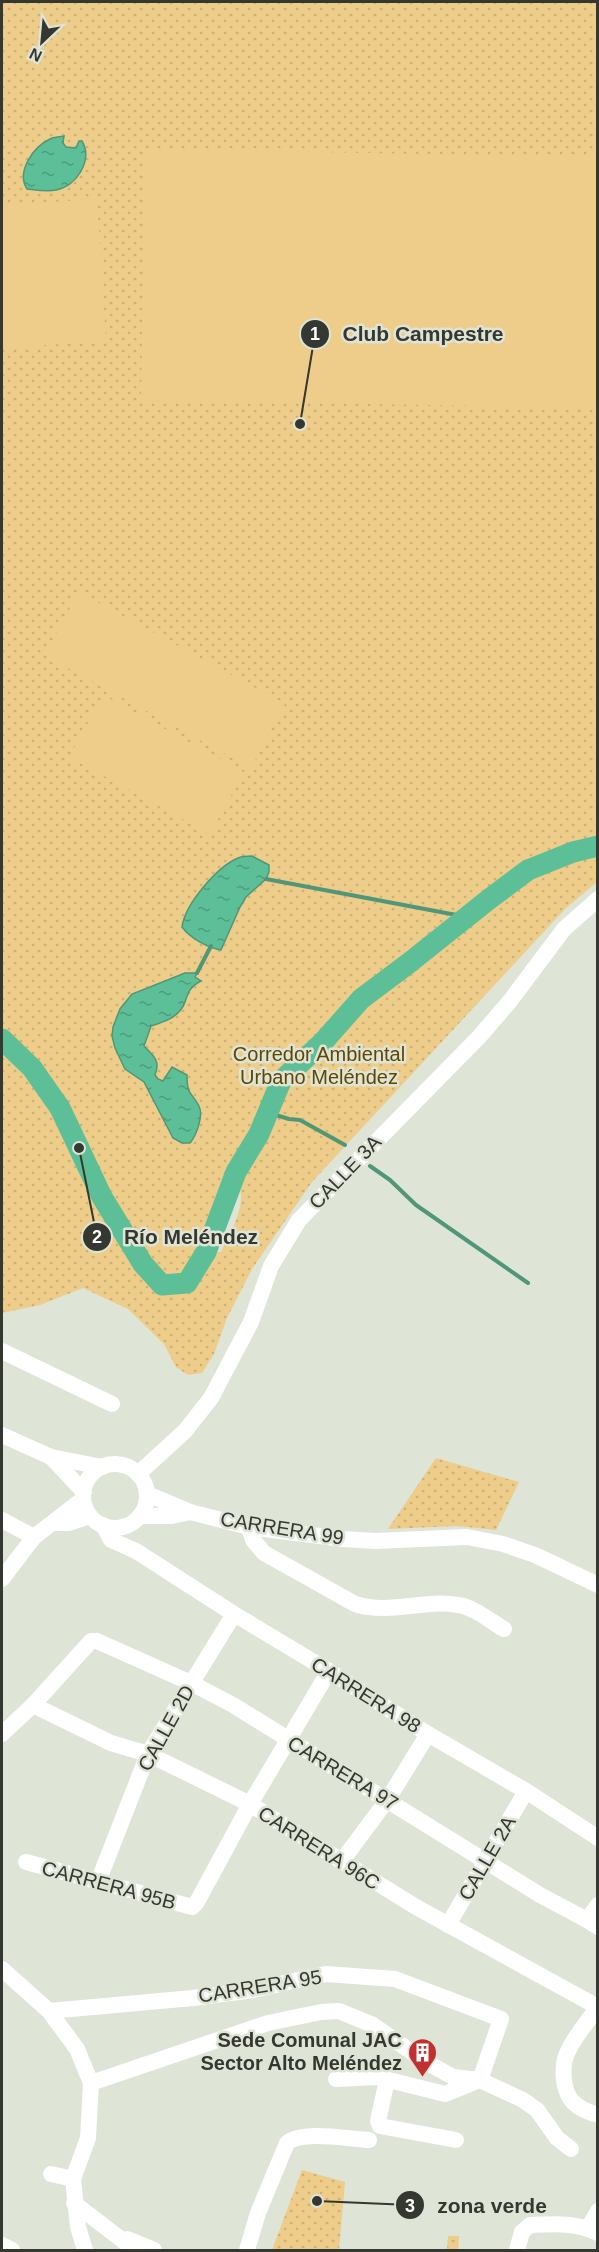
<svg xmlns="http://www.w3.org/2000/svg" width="599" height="2252" font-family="Helvetica,sans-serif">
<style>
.grass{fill:url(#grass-dots);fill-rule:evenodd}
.garden{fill:#edcd89}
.water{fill:url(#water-ripples);stroke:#509678;stroke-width:1.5}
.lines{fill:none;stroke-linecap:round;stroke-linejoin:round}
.stream{stroke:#509678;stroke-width:4}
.river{stroke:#5cbf97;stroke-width:21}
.minor{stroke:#fff;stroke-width:16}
.labels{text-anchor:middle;stroke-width:5;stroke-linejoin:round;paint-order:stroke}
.park-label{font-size:20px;fill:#604600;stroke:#dee4d6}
.street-label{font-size:20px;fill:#353731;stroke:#dee4d6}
.poi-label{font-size:20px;font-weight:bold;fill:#353731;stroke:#dee4d6;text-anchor:end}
.leader{fill:none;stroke:#353731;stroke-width:2}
.callout-dot{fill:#353731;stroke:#dee4d6;stroke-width:2}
.mark-label{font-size:18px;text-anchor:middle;font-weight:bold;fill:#fff}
.callout-label{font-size:21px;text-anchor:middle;font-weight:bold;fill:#353731;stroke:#dee4d6;stroke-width:5;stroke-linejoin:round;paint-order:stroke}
</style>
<defs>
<pattern id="grass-dots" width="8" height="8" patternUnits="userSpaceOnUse" patternTransform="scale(1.5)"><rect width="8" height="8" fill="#edcd89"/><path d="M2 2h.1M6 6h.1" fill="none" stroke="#ccb177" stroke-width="1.8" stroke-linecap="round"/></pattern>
<pattern id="water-ripples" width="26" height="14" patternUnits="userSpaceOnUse" patternTransform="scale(1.5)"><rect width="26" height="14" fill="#5cbf97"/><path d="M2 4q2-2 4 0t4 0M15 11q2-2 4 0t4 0" fill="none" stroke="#4d9c7c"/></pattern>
</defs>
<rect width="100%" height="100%" fill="#dee4d6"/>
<g class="grass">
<path d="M2,2H597V882L565,909L312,1182L252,1269L227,1318L214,1354L202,1373L188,1375L176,1367L164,1344L128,1309L83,1288L40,1305L2,1313ZM234,1177C252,1198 231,1231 221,1252H207Z"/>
<polygon points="436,1458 519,1482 496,1530 458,1526 388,1529"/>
<polygon points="302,2170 345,2182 339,2250 272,2250"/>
<polygon points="448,2236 459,2236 458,2250 447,2250"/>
</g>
<g class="garden">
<polygon points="145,149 597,157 597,408 141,400"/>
<polygon points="97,199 106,341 2,348 2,205"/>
<polygon points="79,592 285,704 251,768 44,655"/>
<polygon points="103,695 244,772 210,834 69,757"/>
</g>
<g class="water">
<path d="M64,136L63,143L66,147L76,148L79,141H82C93,160 77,186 56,190C47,192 36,190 27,189C16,172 33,147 50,139C54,137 60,137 64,136Z"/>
<path d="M252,856L269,865V872L266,879L246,897L240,907L221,950C208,948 190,938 182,927C185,904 217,867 238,858C242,856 247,856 252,856Z"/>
<path d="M185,973H197L195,977L201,981C191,986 188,992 185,1002C180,1017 164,1022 151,1026L144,1046C153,1055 161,1061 155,1075L158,1079L163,1081L172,1067L187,1075C187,1096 191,1091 199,1106C204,1116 196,1136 190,1143H182L173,1138L144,1082L125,1069L115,1048L112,1036L113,1027L120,1009L132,994Z"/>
</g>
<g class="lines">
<g class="stream">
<polyline points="266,879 467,917"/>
<polyline points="197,973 211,946"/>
<polyline points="269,1113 289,1119 300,1120 345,1145"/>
<polyline points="370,1166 390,1180 416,1205 528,1283"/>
</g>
<polyline class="river" points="2,1039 32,1068 60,1108 102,1197 143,1264 162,1285 187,1283 206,1252 236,1172 259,1134 281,1081 323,1042 361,999 409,963 488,900 528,870 573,852 598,846"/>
<g class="minor">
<polyline points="2,1351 112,1404"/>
<polyline points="2,1435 51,1457 102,1467"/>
<polyline points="51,1457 84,1492"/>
<circle cx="115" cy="1496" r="32"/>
<polyline points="138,1474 185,1431 211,1398 251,1322 271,1266 299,1220 479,1037 510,1001 564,929 598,899"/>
<polyline points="147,1494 190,1512 249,1527 343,1539 375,1541 467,1537 503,1544 535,1555 598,1585"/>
<polyline points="140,1516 172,1516 190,1512"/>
<polyline points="2,1520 34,1537"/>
<polyline points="54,1523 69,1523 90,1516"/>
<polyline points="103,1525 111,1540 136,1551 234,1614 329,1671 428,1734 526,1791 598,1838"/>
<path d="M249,1527L253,1540L264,1553L355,1604C390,1615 423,1599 458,1605C474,1607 490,1621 504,1629"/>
<polyline points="2,1579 34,1537 83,1499"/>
<polyline points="33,1705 111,1743 148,1754 250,1804 416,1907 598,2007"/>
<polyline points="2,1734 33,1705 91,1641 97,1641 191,1683 233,1705 540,1895 587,1920 598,1927"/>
<polyline points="26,1862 192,1907 197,1902 250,1804 329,1671"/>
<polyline points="341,1862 388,1799 428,1734"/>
<polyline points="98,1882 148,1754 234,1614"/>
<polyline points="587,1920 598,1905"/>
<polyline points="448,1925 526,1791"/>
<polyline points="2,1969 49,2011 77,2049 91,2083 88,2138 73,2179 78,2227 85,2250"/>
<path d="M598,2007C588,2021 575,2036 568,2051C561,2065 562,2089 572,2101C579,2109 589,2112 598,2115"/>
<polyline points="49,2011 193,1998 253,1990 326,1974 395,1979 501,2019 480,2080"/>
<polyline points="336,2079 377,2077 445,2094 477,2081"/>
<polyline points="387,2080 378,2121 380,2126 456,2140"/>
<polyline points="91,2083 268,2023 321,2012 339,2011 373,2025 426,2062 453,2077 480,2080 523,2100 537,2110 557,2138 571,2149"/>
<polyline points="51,2174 73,2179"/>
<polyline points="74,2203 135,2250"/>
<polyline points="588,2228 598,2211"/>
<polyline points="127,2239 154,2250"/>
<polyline points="2,2245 12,2250"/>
<path d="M247,2250L258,2213L287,2143C302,2130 348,2139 369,2140"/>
<path d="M517,2250L522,2232L530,2225C553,2224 576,2222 598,2233"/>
</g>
</g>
<defs>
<symbol id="building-pin" viewBox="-11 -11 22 30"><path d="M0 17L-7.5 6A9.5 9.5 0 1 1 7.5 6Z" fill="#c03132" stroke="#dee4d6"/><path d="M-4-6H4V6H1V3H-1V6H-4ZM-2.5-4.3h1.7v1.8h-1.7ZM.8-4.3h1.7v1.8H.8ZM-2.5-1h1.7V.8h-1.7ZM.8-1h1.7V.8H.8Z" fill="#fff"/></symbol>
</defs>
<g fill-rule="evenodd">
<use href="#building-pin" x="406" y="2036" width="33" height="45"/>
</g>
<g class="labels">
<g class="park-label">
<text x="319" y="1061">Corredor Ambiental<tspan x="319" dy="23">Urbano Meléndez</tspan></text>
</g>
<g class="street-label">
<text transform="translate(345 1172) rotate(-46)" y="7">CALLE 3A</text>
<text transform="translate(282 1528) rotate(9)" y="7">CARRERA 99</text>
<text transform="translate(366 1695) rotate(32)" y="7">CARRERA 98</text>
<text transform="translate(166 1728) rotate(-61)" y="7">CALLE 2D</text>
<text transform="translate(343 1773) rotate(31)" y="7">CARRERA 97</text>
<text transform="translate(319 1848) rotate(32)" y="7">CARRERA 96C</text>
<text transform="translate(487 1858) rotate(-60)" y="7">CALLE 2A</text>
<text transform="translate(109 1885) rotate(15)" y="7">CARRERA 95B</text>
<text transform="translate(260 1986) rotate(-9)" y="7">CARRERA 95</text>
</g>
<g class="poi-label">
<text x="402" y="2047">Sede Comunal JAC<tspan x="402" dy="23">Sector Alto Meléndez</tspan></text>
</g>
</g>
<path class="leader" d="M300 424L315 334M79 1148L97 1237M317 2201L410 2205"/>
<g class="callout-dot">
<circle cx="300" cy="424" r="6"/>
<circle cx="79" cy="1148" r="6"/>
<circle cx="317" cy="2201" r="6"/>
<circle cx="315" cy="334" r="15"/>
<circle cx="97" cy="1237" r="15"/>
<circle cx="410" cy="2205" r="15"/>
</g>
<g class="mark-label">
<text x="315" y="340">1</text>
<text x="97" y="1243">2</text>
<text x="410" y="2212">3</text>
</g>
<g class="callout-label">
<text x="423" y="341">Club Campestre</text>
<text x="191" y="1244">Río Meléndez</text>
<text x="492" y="2213">zona verde</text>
</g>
<rect width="599" height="2252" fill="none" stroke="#353731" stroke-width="6"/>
<g transform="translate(42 42) rotate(206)" stroke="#dee4d6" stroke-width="4.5" paint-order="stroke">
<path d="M0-4.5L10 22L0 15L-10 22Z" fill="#353731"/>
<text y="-9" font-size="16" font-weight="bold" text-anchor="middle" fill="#353731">N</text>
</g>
</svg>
